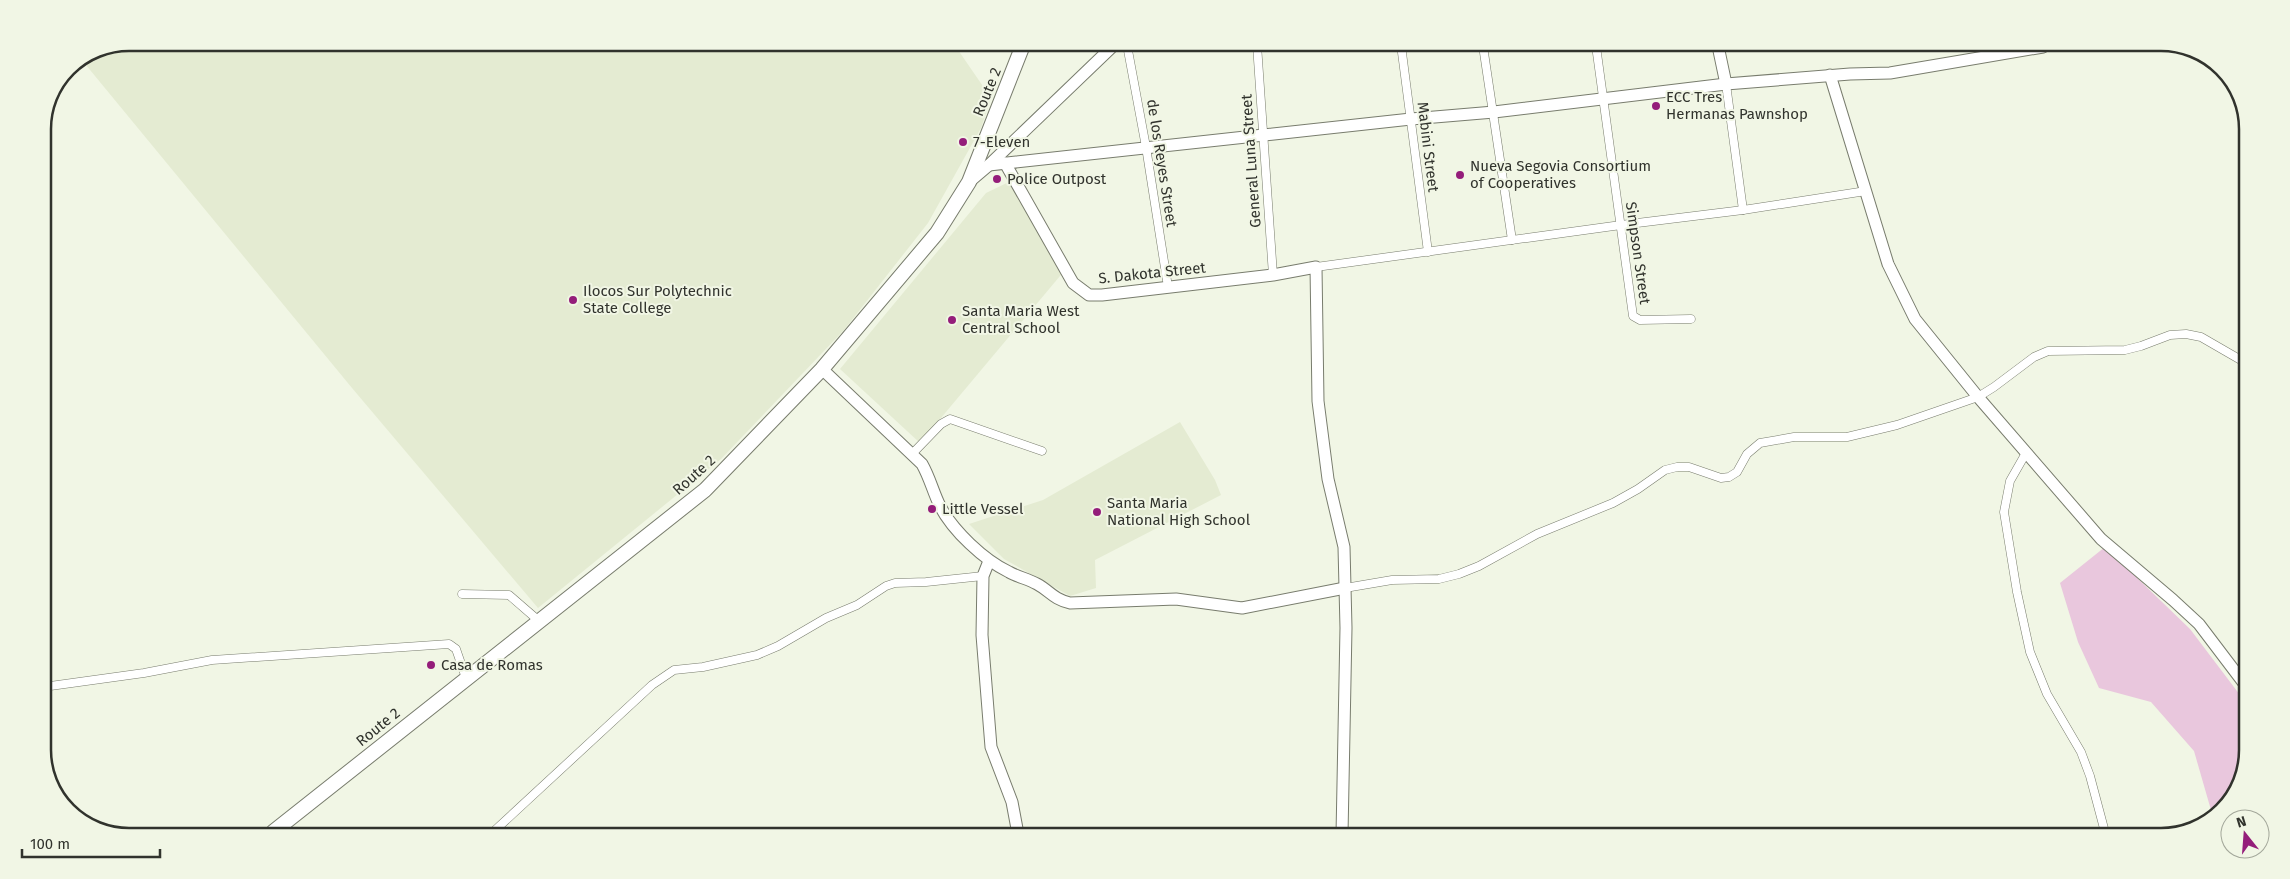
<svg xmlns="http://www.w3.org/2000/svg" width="2290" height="879" font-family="'Fira Sans',sans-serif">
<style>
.built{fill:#e4ebd2}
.green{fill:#e9c7dd}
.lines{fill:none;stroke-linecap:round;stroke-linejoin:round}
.street-casing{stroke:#787c6d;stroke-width:9}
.secondary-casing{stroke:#787c6d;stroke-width:13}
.highway-casing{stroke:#787c6d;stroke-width:16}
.street{stroke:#fff;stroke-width:8}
.secondary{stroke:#fff;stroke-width:11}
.highway{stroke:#fff;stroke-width:14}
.poi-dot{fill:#941d7a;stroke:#f1f6e5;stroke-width:2}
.labels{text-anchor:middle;stroke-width:4;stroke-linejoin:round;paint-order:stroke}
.street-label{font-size:15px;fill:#31332d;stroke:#f1f6e5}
.poi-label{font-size:15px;fill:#31332d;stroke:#f1f6e5;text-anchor:start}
.rim{fill:none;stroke:#31332d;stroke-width:2.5}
</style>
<rect width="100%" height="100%" fill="#f1f6e5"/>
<g class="built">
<polygon points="129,43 954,44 991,98 981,128 928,223 844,330 721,459 538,608 352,388 81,59 96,49"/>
<polygon points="1015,179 1065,270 920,443 840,369 986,193"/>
<polygon points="1180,422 1215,480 1221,495 1095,560 1096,588 1070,596 1004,559 969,524 1043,500"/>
</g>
<polygon class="green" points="2105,547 2190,629 2243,699 2243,778 2213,817 2194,751 2151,702 2099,688 2078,642 2060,583"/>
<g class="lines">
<defs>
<g id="street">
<polyline points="1127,45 1146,147 1168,287"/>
<polyline points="1257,45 1273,275"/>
<polyline points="1401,45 1428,252"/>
<polyline points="1483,46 1512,240"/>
<polyline points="1596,46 1633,316 1640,320 1691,319"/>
<polyline points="1726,84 1743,210"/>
<polyline points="1316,267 1621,225 1743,210 1866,191"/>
<polyline points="2026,453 2010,481 2004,512 2017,592 2030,652 2047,694 2081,752 2090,776 2106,836"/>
<polyline points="912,454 941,424 950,419 1042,451"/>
<polyline points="1345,588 1392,580 1439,579 1459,574 1479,566 1537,534 1613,503 1638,489 1665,470 1677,467 1689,467 1721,478 1729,477 1737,472 1747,454 1760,443 1794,437 1847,437 1897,425 1978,397 1994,387 2034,357 2048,351 2125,350 2141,346 2170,335 2186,334 2201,337 2246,363"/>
<polyline points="462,594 509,595 539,621"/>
<polyline points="43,687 144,673 212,660 449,644 456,649 466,678"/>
<polyline points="492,833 652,685 674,670 703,667 757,655 778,646 826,618 857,605 886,586 895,583 926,582 983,576"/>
</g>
<g id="secondary">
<polyline points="1718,46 1726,84"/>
<polyline points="1830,75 1888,264 1915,319 1978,397 2101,539 2173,600 2199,624 2243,682"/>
<polyline points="1005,163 1073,283 1089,295 1102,295 1273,275 1316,267 1318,401 1328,479 1344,547 1346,628 1342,835"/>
<polyline points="989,165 1411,119 1494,112 1726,84 1850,74 1890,73 2043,47"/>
<polyline points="969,182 989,165 1114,45"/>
<path d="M822,369L922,464C930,478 933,492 940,506C953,531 984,560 1009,572C1018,577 1028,579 1037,584C1050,591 1053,599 1070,603L1176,599L1242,608L1345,588"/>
<polyline points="989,561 983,576 982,635 991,747 1012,802 1018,834"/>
</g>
<polyline id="highway" points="273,832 705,490 822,369 937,233 969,182 1023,45"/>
</defs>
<use href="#street" class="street-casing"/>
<use href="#secondary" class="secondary-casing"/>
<use href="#highway" class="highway-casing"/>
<use href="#street" class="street"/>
<use href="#secondary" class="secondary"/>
<use href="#highway" class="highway"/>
</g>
<g class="poi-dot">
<circle cx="1656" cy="106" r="5"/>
<circle cx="963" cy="142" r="5"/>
<circle cx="1460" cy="175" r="5"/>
<circle cx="997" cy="179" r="5"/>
<circle cx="573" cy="300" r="5"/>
<circle cx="952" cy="320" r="5"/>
<circle cx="932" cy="509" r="5"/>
<circle cx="1097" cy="512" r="5"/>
<circle cx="431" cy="665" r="5"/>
</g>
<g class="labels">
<g class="street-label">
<text transform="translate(987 92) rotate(-68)" y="5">Route 2</text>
<text transform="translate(1428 147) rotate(83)" y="5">Mabini Street</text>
<text transform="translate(1251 161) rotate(-94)" y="5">General Luna Street</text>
<text transform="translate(1162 163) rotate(81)" y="5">de los Reyes Street</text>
<text transform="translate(1638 253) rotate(82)" y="5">Simpson Street</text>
<text transform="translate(1152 273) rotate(-6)" y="5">S. Dakota Street</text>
<text transform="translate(694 475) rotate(-42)" y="5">Route 2</text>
<text transform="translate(378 727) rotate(-39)" y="5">Route 2</text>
</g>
<g class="poi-label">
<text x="1666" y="102">ECC Tres<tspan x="1666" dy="17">Hermanas Pawnshop</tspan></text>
<text x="973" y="147">7-Eleven</text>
<text x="1470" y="171">Nueva Segovia Consortium<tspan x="1470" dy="17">of Cooperatives</tspan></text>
<text x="1007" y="184">Police Outpost</text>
<text x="583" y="296">Ilocos Sur Polytechnic<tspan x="583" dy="17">State College</tspan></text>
<text x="962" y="316">Santa Maria West<tspan x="962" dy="17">Central School</tspan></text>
<text x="1107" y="508">Santa Maria<tspan x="1107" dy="17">National High School</tspan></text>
<text x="942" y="514">Little Vessel</text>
<text x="441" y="670">Casa de Romas</text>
</g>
</g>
<path d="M0 0H2290V879H0ZM129 51H2161A78 78 0 0 1 2239 129V750A78 78 0 0 1 2161 828H129A78 78 0 0 1 51 750V129A78 78 0 0 1 129 51Z" fill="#f1f6e5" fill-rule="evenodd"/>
<path class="rim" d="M129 51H2161A78 78 0 0 1 2239 129V750A78 78 0 0 1 2161 828H129A78 78 0 0 1 51 750V129A78 78 0 0 1 129 51Z"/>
<g transform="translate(2245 834) rotate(343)"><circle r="24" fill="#f1f6e5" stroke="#a4a89b"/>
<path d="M0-4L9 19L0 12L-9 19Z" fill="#941d7a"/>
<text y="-8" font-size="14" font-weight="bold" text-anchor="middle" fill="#31332d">N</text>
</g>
<path d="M22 849v8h138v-8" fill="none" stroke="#31332d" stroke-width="2.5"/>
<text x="30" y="849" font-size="15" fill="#31332d" stroke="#f1f6e5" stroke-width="4" paint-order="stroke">100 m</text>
</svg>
